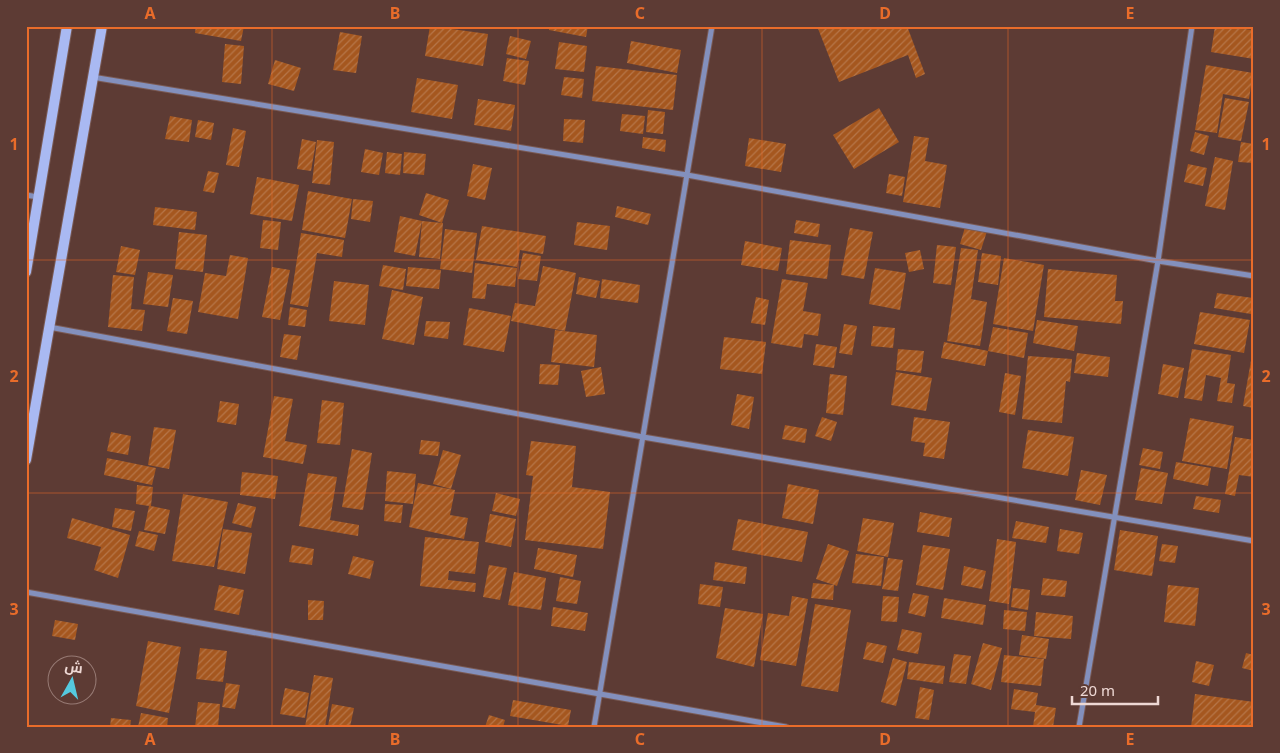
<svg xmlns="http://www.w3.org/2000/svg" width="1280" height="753" font-family="'Noto Sans',Cairo,sans-serif">
<style>
.building{fill:url(#building-hatch)}
.lines{fill:none;stroke-linecap:round;stroke-linejoin:round}
.street-casing{stroke:#7a5a54;stroke-width:7}
.secondary-casing{stroke:#7a5a54;stroke-width:12}
.street{stroke:#8390bd;stroke-width:5}
.secondary{stroke:#a9b9f2;stroke-width:10}
.grid{fill:none;stroke:#e96c2a;stroke-width:1;stroke-opacity:0.55}
.neatline{fill:none;stroke:#e96c2a;stroke-width:2}
.grid-label{font-size:16px;text-anchor:middle;font-weight:bold;fill:#e96c2a}
</style>
<defs>
<pattern id="building-hatch" width="6" height="6" patternUnits="userSpaceOnUse" patternTransform="scale(1.25)"><rect width="6" height="6" fill="#a5571f"/><path d="M-1 1l2-2M0 6l6-6M5 7l2-2" fill="none" stroke="#b67649"/></pattern>
</defs>
<rect width="100%" height="100%" fill="#5d3b34"/>
<g class="building">
<polygon points="196,26 244,26 241,41 195,33"/>
<polygon points="430,26 488,34 483,66 425,56"/>
<polygon points="549,26 588,26 586,37 549,30"/>
<polygon points="817,26 907,26 925,74 916,78 908,55 839,82"/>
<polygon points="1215,26 1254,30 1254,59 1211,52"/>
<polygon points="340,32 362,36 356,73 333,70"/>
<polygon points="510,36 531,41 526,59 506,54"/>
<polygon points="631,41 681,50 677,73 627,63"/>
<polygon points="559,42 587,46 584,72 555,69"/>
<polygon points="225,44 244,46 241,84 222,82"/>
<polygon points="507,58 529,61 525,85 503,81"/>
<polygon points="275,60 301,68 294,91 268,84"/>
<polygon points="1206,65 1253,73 1249,99 1223,94 1217,133 1195,130"/>
<polygon points="596,66 677,75 673,110 592,101"/>
<polygon points="564,77 584,79 582,98 561,95"/>
<polygon points="417,78 458,85 452,119 411,112"/>
<polygon points="1225,98 1249,102 1241,141 1218,137"/>
<polygon points="478,99 515,105 511,131 474,125"/>
<polygon points="879,108 899,142 854,169 833,135"/>
<polygon points="648,110 665,112 663,134 646,132"/>
<polygon points="622,114 645,116 643,134 620,131"/>
<polygon points="170,116 192,120 189,142 165,139"/>
<polygon points="564,119 585,120 583,143 563,141"/>
<polygon points="198,120 214,123 211,140 195,137"/>
<polygon points="233,128 246,131 239,167 226,165"/>
<polygon points="1195,132 1209,136 1204,155 1190,151"/>
<polygon points="914,136 929,138 925,161 947,165 940,208 903,202"/>
<polygon points="643,137 666,140 665,152 642,148"/>
<polygon points="749,138 786,144 781,172 745,166"/>
<polygon points="302,139 316,142 311,171 297,169"/>
<polygon points="317,140 334,142 330,185 312,183"/>
<polygon points="1241,142 1254,144 1254,163 1238,162"/>
<polygon points="365,149 383,153 379,175 361,172"/>
<polygon points="387,152 402,154 400,175 385,173"/>
<polygon points="404,152 426,154 424,175 403,173"/>
<polygon points="1215,157 1233,161 1225,210 1205,206"/>
<polygon points="473,164 492,168 485,200 467,196"/>
<polygon points="1188,164 1207,168 1203,186 1184,182"/>
<polygon points="208,171 219,173 214,193 203,191"/>
<polygon points="889,174 905,177 902,196 886,193"/>
<polygon points="257,177 299,185 292,221 250,214"/>
<polygon points="308,191 352,199 345,238 302,230"/>
<polygon points="426,193 449,200 442,223 419,215"/>
<polygon points="353,199 373,201 370,222 351,219"/>
<polygon points="617,206 651,214 648,225 615,217"/>
<polygon points="155,207 197,212 195,230 153,225"/>
<polygon points="400,216 422,221 415,256 394,252"/>
<polygon points="263,220 281,222 278,250 260,248"/>
<polygon points="796,220 820,224 818,237 794,233"/>
<polygon points="422,221 443,223 440,259 419,257"/>
<polygon points="577,222 610,226 607,250 574,245"/>
<polygon points="966,224 987,231 981,250 960,244"/>
<polygon points="482,226 546,236 543,254 520,250 517,267 476,260"/>
<polygon points="850,228 873,232 864,279 841,275"/>
<polygon points="445,229 477,233 472,273 440,269"/>
<polygon points="179,232 207,235 203,272 175,269"/>
<polygon points="301,233 344,240 342,257 317,253 308,307 290,304"/>
<polygon points="790,240 831,245 827,279 786,274"/>
<polygon points="745,241 782,248 778,271 741,265"/>
<polygon points="937,245 956,247 951,285 933,283"/>
<polygon points="121,246 140,250 135,275 116,272"/>
<polygon points="961,248 978,250 971,299 987,302 980,346 947,341"/>
<polygon points="920,250 924,269 909,272 905,253"/>
<polygon points="523,253 541,256 537,281 518,279"/>
<polygon points="982,253 1001,256 998,285 978,282"/>
<polygon points="230,255 248,258 238,319 198,312 205,273 226,276"/>
<polygon points="1004,258 1044,265 1033,331 993,324"/>
<polygon points="475,263 517,268 515,287 487,284 485,299 472,298"/>
<polygon points="383,265 406,269 403,290 379,286"/>
<polygon points="543,266 576,273 565,331 511,321 515,303 535,306"/>
<polygon points="272,267 290,270 280,320 262,317"/>
<polygon points="408,267 441,270 439,289 406,286"/>
<polygon points="875,268 906,273 900,310 869,304"/>
<polygon points="1048,269 1117,275 1115,301 1123,301 1121,324 1044,317"/>
<polygon points="148,272 173,275 168,307 143,304"/>
<polygon points="113,275 134,277 131,309 145,310 142,331 108,327"/>
<polygon points="579,277 600,281 596,298 576,294"/>
<polygon points="602,279 640,285 638,303 600,298"/>
<polygon points="782,279 808,283 803,311 821,314 818,336 804,334 802,348 771,343"/>
<polygon points="334,281 369,285 365,325 329,321"/>
<polygon points="392,290 423,297 414,345 382,339"/>
<polygon points="1217,293 1253,298 1251,314 1214,308"/>
<polygon points="756,297 769,300 765,325 751,323"/>
<polygon points="173,298 193,301 187,334 167,331"/>
<polygon points="290,307 307,310 305,327 288,325"/>
<polygon points="469,308 511,316 504,352 463,345"/>
<polygon points="1200,312 1250,320 1244,353 1194,344"/>
<polygon points="1037,320 1078,326 1074,351 1033,343"/>
<polygon points="426,321 450,322 448,339 424,336"/>
<polygon points="844,324 857,326 852,355 839,353"/>
<polygon points="873,326 895,328 893,348 871,346"/>
<polygon points="993,327 1028,333 1024,358 988,351"/>
<polygon points="555,330 597,335 594,367 551,362"/>
<polygon points="284,334 301,336 297,360 280,357"/>
<polygon points="724,337 766,342 762,374 720,369"/>
<polygon points="944,342 988,351 985,366 941,358"/>
<polygon points="816,344 837,347 834,368 813,365"/>
<polygon points="898,349 924,351 921,373 896,370"/>
<polygon points="1192,349 1231,355 1227,383 1235,384 1232,403 1217,401 1221,378 1206,375 1202,401 1184,398"/>
<polygon points="1077,353 1110,357 1108,377 1074,373"/>
<polygon points="1252,355 1254,355 1254,408 1243,406"/>
<polygon points="1028,356 1072,359 1070,382 1066,381 1062,423 1022,419"/>
<polygon points="540,364 560,365 558,385 539,384"/>
<polygon points="1163,364 1184,368 1178,398 1158,394"/>
<polygon points="601,367 605,394 586,397 581,371"/>
<polygon points="896,372 932,378 926,411 891,405"/>
<polygon points="1005,373 1021,376 1015,415 999,412"/>
<polygon points="830,374 847,376 843,415 826,413"/>
<polygon points="737,394 754,397 749,429 731,425"/>
<polygon points="274,396 293,399 285,441 307,445 303,464 263,457"/>
<polygon points="322,400 344,403 340,445 317,443"/>
<polygon points="220,401 239,404 236,425 217,422"/>
<polygon points="822,417 837,422 831,441 815,436"/>
<polygon points="914,417 950,422 944,459 923,456 925,443 911,441"/>
<polygon points="1190,418 1234,426 1227,469 1182,461"/>
<polygon points="785,425 807,429 805,443 782,439"/>
<polygon points="154,427 176,430 169,469 148,465"/>
<polygon points="1028,430 1074,437 1068,476 1022,468"/>
<polygon points="111,432 131,436 128,455 107,451"/>
<polygon points="1235,437 1254,440 1254,477 1239,475 1235,496 1225,494"/>
<polygon points="421,440 440,442 438,456 419,454"/>
<polygon points="531,441 576,446 572,487 610,492 603,549 525,540 533,476 526,475"/>
<polygon points="1143,448 1163,452 1160,469 1139,465"/>
<polygon points="352,449 372,453 363,510 342,507"/>
<polygon points="443,450 461,455 451,489 433,484"/>
<polygon points="107,458 156,468 152,485 104,475"/>
<polygon points="1176,462 1211,468 1208,486 1173,479"/>
<polygon points="1141,468 1168,473 1162,504 1135,500"/>
<polygon points="1081,470 1107,475 1100,505 1075,500"/>
<polygon points="387,471 416,474 413,504 385,501"/>
<polygon points="242,472 278,476 275,499 240,495"/>
<polygon points="308,473 337,477 330,520 359,525 358,536 299,526"/>
<polygon points="418,483 455,490 450,515 468,518 464,539 409,527"/>
<polygon points="788,484 819,490 813,524 782,518"/>
<polygon points="137,485 153,487 151,506 170,510 165,534 144,530 149,506 136,504"/>
<polygon points="496,493 520,499 516,516 492,511"/>
<polygon points="183,494 228,502 214,567 172,561"/>
<polygon points="1196,496 1221,500 1219,513 1193,509"/>
<polygon points="238,503 256,507 251,528 232,523"/>
<polygon points="385,504 403,505 401,523 384,521"/>
<polygon points="115,508 135,511 131,531 112,527"/>
<polygon points="920,512 952,518 949,537 917,532"/>
<polygon points="490,514 516,519 511,547 485,542"/>
<polygon points="72,518 130,535 118,578 94,570 101,547 67,538"/>
<polygon points="863,518 894,523 888,557 857,551"/>
<polygon points="738,519 808,532 802,562 732,550"/>
<polygon points="1016,521 1049,527 1046,543 1012,538"/>
<polygon points="223,529 252,533 245,574 217,569"/>
<polygon points="1060,529 1083,533 1079,554 1057,551"/>
<polygon points="1120,530 1158,536 1152,576 1114,570"/>
<polygon points="139,531 158,535 154,551 135,546"/>
<polygon points="425,537 479,542 475,574 449,571 448,580 476,583 475,592 420,586"/>
<polygon points="997,539 1016,542 1009,604 989,601"/>
<polygon points="828,544 849,551 837,586 816,579"/>
<polygon points="1162,544 1178,546 1175,563 1159,561"/>
<polygon points="292,545 314,549 312,565 289,562"/>
<polygon points="923,545 950,549 943,590 916,585"/>
<polygon points="538,548 577,555 573,577 534,569"/>
<polygon points="856,554 884,557 881,586 852,583"/>
<polygon points="353,556 374,561 370,579 348,574"/>
<polygon points="888,558 903,560 898,591 882,589"/>
<polygon points="715,562 747,567 745,584 713,580"/>
<polygon points="489,565 507,568 500,600 483,597"/>
<polygon points="964,566 986,571 982,589 961,585"/>
<polygon points="514,572 546,578 541,610 508,605"/>
<polygon points="560,577 581,581 577,604 556,601"/>
<polygon points="1043,578 1067,581 1065,597 1041,595"/>
<polygon points="813,583 834,585 833,600 811,598"/>
<polygon points="700,584 723,587 720,607 698,604"/>
<polygon points="219,585 244,590 239,615 214,610"/>
<polygon points="1168,585 1199,588 1195,626 1164,622"/>
<polygon points="1013,588 1030,590 1028,610 1011,607"/>
<polygon points="913,593 929,596 925,617 908,613"/>
<polygon points="792,596 808,599 796,666 760,660 768,613 789,616"/>
<polygon points="883,596 899,597 897,622 881,621"/>
<polygon points="944,598 986,605 983,625 941,618"/>
<polygon points="308,600 324,601 323,620 308,620"/>
<polygon points="815,604 851,610 838,692 801,686"/>
<polygon points="553,607 588,613 585,631 551,626"/>
<polygon points="725,608 763,614 754,667 716,658"/>
<polygon points="1004,610 1027,612 1025,631 1003,629"/>
<polygon points="1036,612 1073,616 1071,639 1034,636"/>
<polygon points="55,620 78,624 75,640 52,636"/>
<polygon points="902,629 922,633 918,654 897,650"/>
<polygon points="1022,635 1049,639 1046,659 1019,655"/>
<polygon points="148,641 181,647 169,713 136,706"/>
<polygon points="867,642 887,646 883,663 863,659"/>
<polygon points="983,643 1002,648 991,690 971,684"/>
<polygon points="200,648 227,651 223,682 196,679"/>
<polygon points="1246,653 1254,655 1254,671 1242,668"/>
<polygon points="954,654 971,656 966,684 949,682"/>
<polygon points="1004,655 1044,659 1041,686 1001,682"/>
<polygon points="893,658 907,662 896,706 881,702"/>
<polygon points="1196,661 1214,665 1209,686 1192,682"/>
<polygon points="909,662 945,666 943,684 907,679"/>
<polygon points="314,675 333,678 325,727 305,727"/>
<polygon points="226,683 240,685 235,709 222,707"/>
<polygon points="920,687 934,690 929,720 915,718"/>
<polygon points="285,688 309,693 305,718 280,714"/>
<polygon points="1014,689 1038,693 1036,705 1056,708 1053,727 1033,727 1035,712 1011,709"/>
<polygon points="1195,694 1254,702 1254,727 1191,727"/>
<polygon points="513,700 571,710 568,726 510,716"/>
<polygon points="198,702 220,704 218,727 195,727"/>
<polygon points="332,704 354,708 350,727 328,726"/>
<polygon points="141,713 168,718 167,727 138,727"/>
<polygon points="489,715 505,720 503,727 485,727"/>
<polygon points="111,718 131,720 130,727 110,727"/>
</g>
<g class="lines">
<defs>
<g id="street">
<polyline points="92,77 687,175 1158,261 1254,276"/>
<polyline points="26,195 38,197"/>
<polyline points="49,327 643,437 1254,541"/>
<polyline points="26,592 786,727"/>
<polyline points="594,727 712,26"/>
<polyline points="1079,727 1158,261 1192,26"/>
</g>
<g id="secondary">
<polyline points="26,272 67,26"/>
<polyline points="26,460 102,26"/>
</g>
</defs>
<use href="#street" class="street-casing"/>
<use href="#secondary" class="secondary-casing"/>
<use href="#street" class="street"/>
<use href="#secondary" class="secondary"/>
</g>
<path class="grid" d="M272,26V727M518,26V727M762,26V727M1008,26V727M26,260H1254M26,493H1254"/>
<rect width="1280" height="753" fill="none" stroke="#5d3b34" stroke-width="55"/>
<g transform="translate(72 680) rotate(8)"><circle r="24" fill="#5d3b34" stroke="#977a74"/>
<path d="M0-4L9 19L0 12L-9 19Z" fill="#55cadf"/>
<text y="-8" font-size="14" font-weight="bold" text-anchor="middle" fill="#eed8d4">ش</text>
</g>
<path d="M1072 696v8h86v-8" fill="none" stroke="#eed8d4" stroke-width="2.5"/>
<text x="1080" y="696" font-size="15" fill="#eed8d4" stroke="#5d3b34" stroke-width="4" paint-order="stroke">20 m</text>
<rect x="28" y="28" width="1224" height="698" class="neatline"/>
<g class="grid-label">
<text x="150" y="19">A</text>
<text x="395" y="19">B</text>
<text x="640" y="19">C</text>
<text x="885" y="19">D</text>
<text x="1130" y="19">E</text>
<text x="14" y="150">1</text>
<text x="1266" y="150">1</text>
<text x="14" y="382">2</text>
<text x="1266" y="382">2</text>
<text x="14" y="615">3</text>
<text x="1266" y="615">3</text>
<text x="150" y="745">A</text>
<text x="395" y="745">B</text>
<text x="640" y="745">C</text>
<text x="885" y="745">D</text>
<text x="1130" y="745">E</text>
</g>
</svg>
